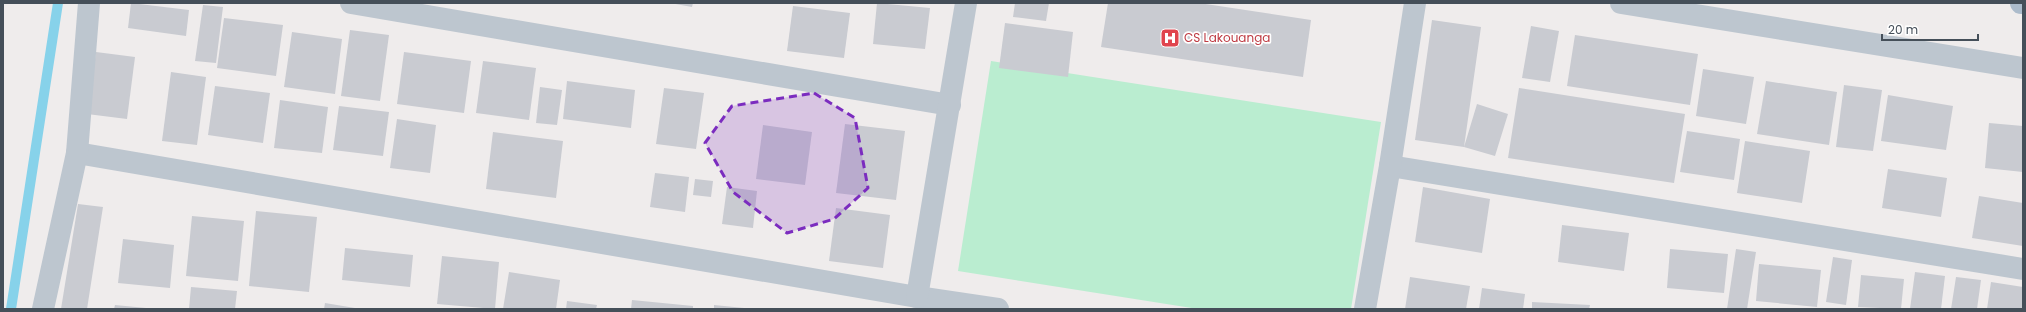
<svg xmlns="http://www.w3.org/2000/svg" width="2026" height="312" font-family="Poppins,sans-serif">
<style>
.green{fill:#baedd0}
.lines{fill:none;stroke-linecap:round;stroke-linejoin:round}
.stream{stroke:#87d2ea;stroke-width:10}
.building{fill:#c9cbd1}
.street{stroke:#bdc6cf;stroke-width:22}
.primary{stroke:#acbbcb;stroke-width:22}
.marked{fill:#7b2cbf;fill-opacity:0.2;stroke:#7b2cbf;stroke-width:3;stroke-dasharray:8 5;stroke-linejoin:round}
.labels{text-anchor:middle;stroke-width:3.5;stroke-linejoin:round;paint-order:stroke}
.health-label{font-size:12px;fill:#be3a42;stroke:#fff;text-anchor:start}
</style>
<rect width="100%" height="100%" fill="#efecec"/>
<polygon class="green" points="991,61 1381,122 1351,309 1198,309 958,271"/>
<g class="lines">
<polyline class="stream" points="11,309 58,3"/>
</g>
<g class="building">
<polygon points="131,3 189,10 186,36 128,28"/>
<polygon points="670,3 693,3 692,7"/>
<polygon points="877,3 930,8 925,49 873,44"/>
<polygon points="1015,3 1049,3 1046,21 1013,17"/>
<polygon points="1108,3 1199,3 1311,20 1303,77 1101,47"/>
<polygon points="203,5 223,7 216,63 195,61"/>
<polygon points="793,6 850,13 844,58 787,51"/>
<polygon points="224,18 283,25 276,76 217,68"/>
<polygon points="1432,20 1481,27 1464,147 1477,104 1508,114 1495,156 1464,147 1415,140"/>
<polygon points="1005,23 1073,32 1068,77 999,68"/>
<polygon points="1531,26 1559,31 1550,82 1522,78"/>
<polygon points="350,30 389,35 380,101 341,96"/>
<polygon points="292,32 342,39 335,94 284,87"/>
<polygon points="1575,35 1698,54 1690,105 1567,86"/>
<polygon points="96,52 135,57 127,119 87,114"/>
<polygon points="404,52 471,61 464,113 397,104"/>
<polygon points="483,61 536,68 529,120 476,113"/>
<polygon points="1703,69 1754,77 1746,124 1696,116"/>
<polygon points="171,72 206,77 197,145 162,141"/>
<polygon points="567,81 635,90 631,128 563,119"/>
<polygon points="1766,81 1837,92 1829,145 1757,134"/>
<polygon points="1844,85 1882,90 1873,151 1836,147"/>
<polygon points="215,86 270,93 263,143 208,135"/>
<polygon points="540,87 562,90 557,125 536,123"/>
<polygon points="664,88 704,93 696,149 656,144"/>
<polygon points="1519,88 1685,114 1674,183 1508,158"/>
<polygon points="1888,95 1953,106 1946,150 1881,141"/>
<polygon points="280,100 328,107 322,153 274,148"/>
<polygon points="339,106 389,112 383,156 333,150"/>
<polygon points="397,119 436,125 430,173 390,168"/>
<polygon points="1989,123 2023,126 2023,172 1985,168"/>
<polygon points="845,124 905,131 896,200 836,193"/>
<polygon points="763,125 812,132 805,185 756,179"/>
<polygon points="1687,131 1740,139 1734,180 1680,172"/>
<polygon points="493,132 563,141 556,198 486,189"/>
<polygon points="1745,141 1810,151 1802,203 1737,193"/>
<polygon points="1888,169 1947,178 1941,217 1882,208"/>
<polygon points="655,173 689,177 685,212 650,207"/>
<polygon points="695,179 713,181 711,197 693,195"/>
<polygon points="727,187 757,191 753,228 722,224"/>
<polygon points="1423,187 1490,199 1482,253 1415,242"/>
<polygon points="1979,196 2023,203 2023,246 1972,238"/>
<polygon points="78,204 103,207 87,309 61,309"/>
<polygon points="836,208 890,215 883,268 829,261"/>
<polygon points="256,211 317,217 309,292 249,286"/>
<polygon points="192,216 244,221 238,281 186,276"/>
<polygon points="1562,225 1629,233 1624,271 1558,262"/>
<polygon points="123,239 174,245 170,288 118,283"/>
<polygon points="345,248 413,255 410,287 342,280"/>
<polygon points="1670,249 1728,254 1724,293 1667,288"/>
<polygon points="1736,249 1756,252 1747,309 1727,309"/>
<polygon points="442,256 499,262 495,309 437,304"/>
<polygon points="1833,257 1852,260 1846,305 1826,302"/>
<polygon points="1759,264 1821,270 1817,307 1756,301"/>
<polygon points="509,272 560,280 556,309 503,309"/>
<polygon points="1915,272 1945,276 1941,309 1910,309"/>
<polygon points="1861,275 1904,279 1901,309 1858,307"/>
<polygon points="1410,277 1470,286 1466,309 1405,309"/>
<polygon points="1956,277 1981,280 1977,309 1951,309"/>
<polygon points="1991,282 2023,287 2023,309 1987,309"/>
<polygon points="191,287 237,291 235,309 189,309"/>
<polygon points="1482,288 1525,294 1523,309 1479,309"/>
<polygon points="632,300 693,306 693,309 631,309"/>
<polygon points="567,301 597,305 596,309 566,309"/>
<polygon points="1532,302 1590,305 1589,309 1532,309"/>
<polygon points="325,303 355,308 355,309 324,309"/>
<polygon points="115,305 146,308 146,309 114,309"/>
<polygon points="714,305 744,308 744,309 714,309"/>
</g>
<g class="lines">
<g class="street">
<polyline points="351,3 950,105"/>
<polyline points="1621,3 2023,68"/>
<polyline points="77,153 917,297 998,309"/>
<polyline points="1390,166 2023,269"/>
<polyline points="917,297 966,3"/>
<polyline points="43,309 77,153 89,3"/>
<polyline points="1365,309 1390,166 1415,3"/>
</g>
<polyline class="primary" points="2021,3 2023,3"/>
</g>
<path class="marked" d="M814,93L855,118L868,188L834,219L787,233L733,192L705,143L732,106Z"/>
<defs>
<symbol id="hospital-square" viewBox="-11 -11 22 22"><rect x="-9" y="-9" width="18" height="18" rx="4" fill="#e0444e" stroke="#fff"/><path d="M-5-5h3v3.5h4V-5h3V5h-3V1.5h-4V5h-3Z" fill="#fff"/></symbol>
</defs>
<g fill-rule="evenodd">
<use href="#hospital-square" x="1159" y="27" width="22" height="22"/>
</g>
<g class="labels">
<g class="health-label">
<text x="1184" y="42">CS Lakouanga</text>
</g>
</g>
<rect width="2026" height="312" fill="none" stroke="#454f59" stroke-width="8"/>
<path d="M1882 34v6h96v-6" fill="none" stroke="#454f59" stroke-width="2"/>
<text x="1888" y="34" font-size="12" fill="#454f59" stroke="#ffffff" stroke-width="3" paint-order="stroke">20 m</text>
</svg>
